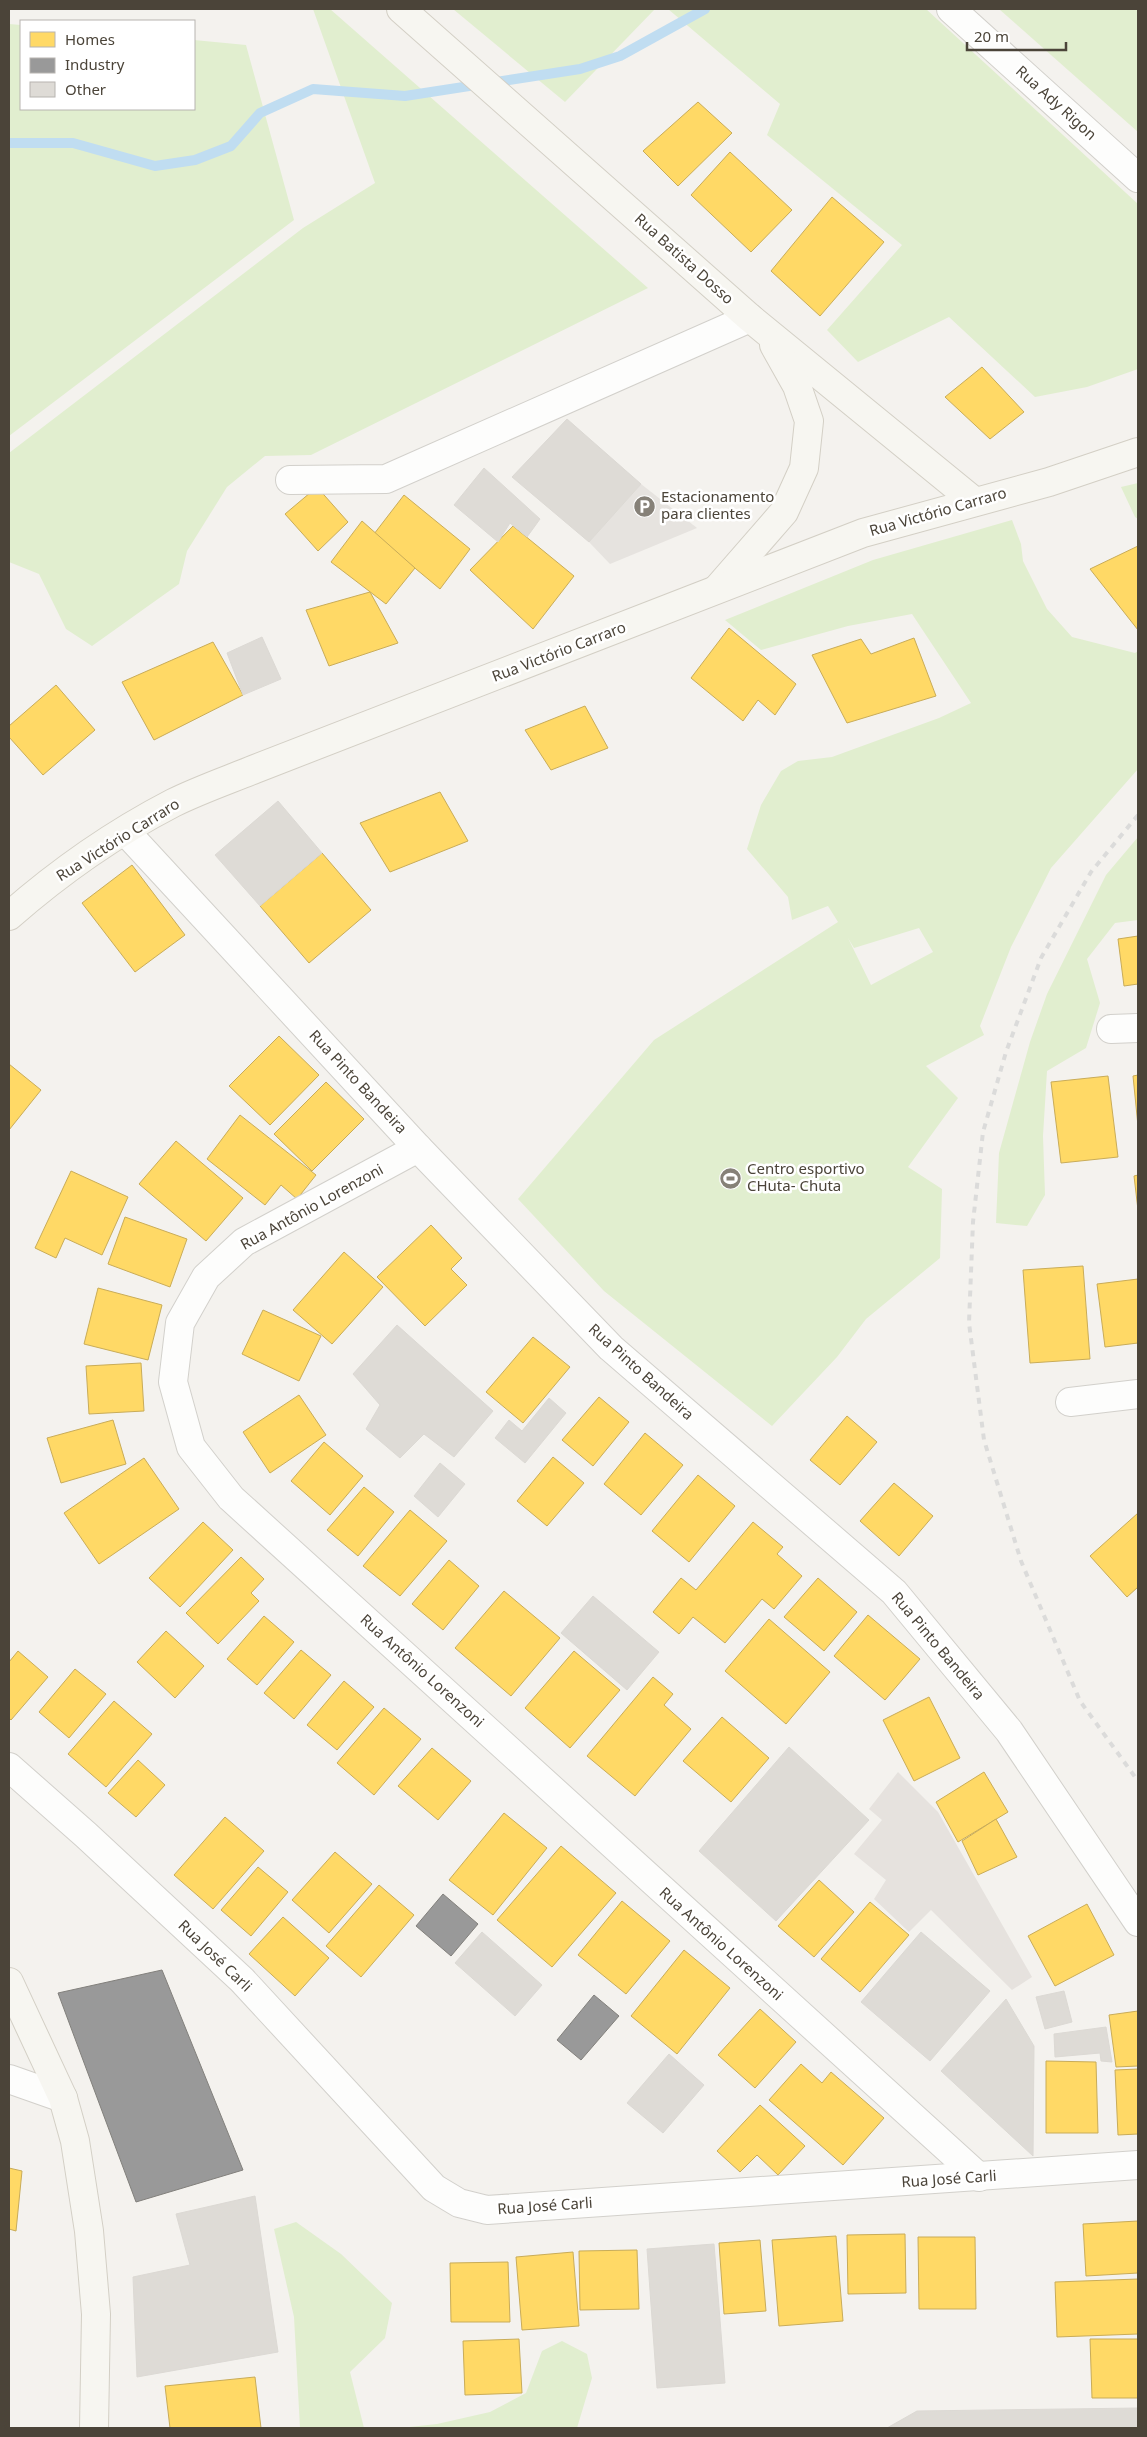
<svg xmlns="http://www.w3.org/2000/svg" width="1147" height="2437" font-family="'Noto Sans',sans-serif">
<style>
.industrial{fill:#e6e2de}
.green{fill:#e1eecf;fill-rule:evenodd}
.parking{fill:#e6e3df}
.homes{fill:#ffd966;stroke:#c9ac58}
.industry{fill:#999;stroke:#82807c}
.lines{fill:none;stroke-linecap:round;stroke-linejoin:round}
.stream{stroke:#c0ddf1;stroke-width:10}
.building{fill:#dedbd6;stroke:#dcd9d4}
.street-casing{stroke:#d2d0cb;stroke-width:30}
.secondary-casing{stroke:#d3cfc5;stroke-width:30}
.street{stroke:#fdfdfc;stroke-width:28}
.secondary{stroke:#f7f6f1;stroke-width:28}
.rail{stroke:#dbdbda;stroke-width:4;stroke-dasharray:6 6;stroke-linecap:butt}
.labels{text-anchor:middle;stroke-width:5;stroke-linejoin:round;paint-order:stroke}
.street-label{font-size:15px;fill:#4b4439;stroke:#fff}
.poi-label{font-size:15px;fill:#4b4439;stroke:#fff;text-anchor:start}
</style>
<rect width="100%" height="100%" fill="#f4f2ee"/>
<polygon class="industrial" points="898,1772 938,1812 1032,1977 1012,1990 931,1910 909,1932 874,1899 886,1880 854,1854 882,1820 869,1809"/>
<g class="green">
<polygon points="313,9 330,9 648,288 311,455 265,456 227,487 187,551 179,584 92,646 66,629 39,574 9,562 9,453 303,228 375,183"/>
<polygon points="453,9 655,9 565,102"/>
<polygon points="668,9 926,9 1138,204 1138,369 1087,387 1035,397 949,317 858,362 827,330 902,245 767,135 780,104"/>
<polygon points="999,9 1138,9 1138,132"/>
<polygon points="9,24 21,25 21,109 194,109 194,40 246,45 294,220 9,436"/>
<polygon points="1138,483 1138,519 1135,517 1121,487"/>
<path d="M1012,520L1021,544L1023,561L1047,609L1072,637L1135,653L1138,651V769L1051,868L1011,947L980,1026L984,1035L926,1066L958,1098L908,1167L942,1189L940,1258L866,1319L837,1357L772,1426L604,1291L518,1199L654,1040L838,922L828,906L792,920L788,897L747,849L761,805L781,771L798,761L832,757L939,718L971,703L912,614L848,626L761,650L725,620L873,560ZM919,928L933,952L871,985L848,938L854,948Z"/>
<polygon points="1138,837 1138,920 1115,923 1087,959 1100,1003 1086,1048 1047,1071 1043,1136 1045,1195 1027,1226 996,1223 999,1153 1030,1042 1047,994 1106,875"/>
<polygon points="296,2222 341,2254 392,2303 385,2338 350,2372 364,2428 300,2428 294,2317 274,2229"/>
<polygon points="562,2341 587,2354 592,2378 577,2428 400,2428 437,2424 490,2412 526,2393 542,2351"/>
</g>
<polygon class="parking" points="641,484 697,528 610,564 589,542"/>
<g class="homes">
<polygon points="698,102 732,133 678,186 643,151"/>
<polygon points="730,152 792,210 751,252 691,195"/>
<polygon points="832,197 884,242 820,316 771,271"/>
<polygon points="982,367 1024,412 990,439 945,397"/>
<polygon points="317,487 348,522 318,551 285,514"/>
<polygon points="404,495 470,549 440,589 374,534"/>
<polygon points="362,521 415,568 386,604 331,562"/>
<polygon points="513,526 574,576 533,629 470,570"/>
<polygon points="1138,546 1138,630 1090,569"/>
<polygon points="370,592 398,643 329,666 306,610"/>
<polygon points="729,628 796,684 775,715 758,700 743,721 691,678"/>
<polygon points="914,638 936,696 847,723 812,655 861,639 871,654"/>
<polygon points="213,642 243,695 154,740 122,682"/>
<polygon points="56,685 95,730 43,775 9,737 9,726"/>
<polygon points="585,706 608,748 551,770 525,730"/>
<polygon points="440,792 468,841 390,872 360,823"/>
<polygon points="322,853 371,910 309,963 260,906"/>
<polygon points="132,865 185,935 135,972 82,903"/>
<polygon points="1138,936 1138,984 1124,986 1118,939"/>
<polygon points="279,1036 319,1075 270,1125 229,1086"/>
<polygon points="9,1064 41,1090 9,1130"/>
<polygon points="1138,1075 1138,1126 1133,1076"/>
<polygon points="1108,1076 1118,1157 1061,1163 1051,1082"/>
<polygon points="326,1082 364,1119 312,1171 274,1134"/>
<polygon points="240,1115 316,1175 297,1199 281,1185 265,1205 207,1159"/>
<polygon points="176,1141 243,1198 206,1241 139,1184"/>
<polygon points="71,1171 128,1197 102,1255 65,1238 56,1258 35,1248"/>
<polygon points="1138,1175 1138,1210 1134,1176"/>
<polygon points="125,1217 187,1239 170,1287 108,1264"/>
<polygon points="431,1225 462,1258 451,1269 467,1285 425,1326 377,1277"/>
<polygon points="344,1252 383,1287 332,1344 293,1310"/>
<polygon points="1083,1266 1090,1359 1030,1363 1023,1270"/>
<polygon points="1138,1279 1138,1343 1105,1347 1097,1284"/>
<polygon points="98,1288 162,1305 148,1360 84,1344"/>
<polygon points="263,1310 321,1336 299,1381 242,1354"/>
<polygon points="533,1337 570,1367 523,1423 486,1392"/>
<polygon points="141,1363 144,1411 89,1414 86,1366"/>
<polygon points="299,1395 326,1435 270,1473 243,1432"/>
<polygon points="599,1397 629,1422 593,1466 562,1440"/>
<polygon points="847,1416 877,1442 840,1485 810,1460"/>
<polygon points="113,1420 126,1464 61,1483 47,1438"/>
<polygon points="645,1433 683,1465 641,1515 604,1484"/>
<polygon points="324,1442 363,1476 330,1515 291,1481"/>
<polygon points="553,1457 584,1483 547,1526 517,1501"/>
<polygon points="144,1458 179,1509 99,1564 64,1513"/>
<polygon points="698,1475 735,1506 689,1562 652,1531"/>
<polygon points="894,1483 933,1516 899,1556 860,1521"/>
<polygon points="364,1487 394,1512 358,1556 327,1530"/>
<polygon points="410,1510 447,1541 400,1596 363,1566"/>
<polygon points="1138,1513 1138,1587 1127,1597 1090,1556"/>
<polygon points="203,1522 233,1550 180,1607 149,1578"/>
<polygon points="753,1522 783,1547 777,1554 802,1576 774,1609 762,1599 725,1643 693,1617 679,1634 653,1612 681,1578 696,1590"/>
<polygon points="241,1557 264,1579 251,1593 259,1601 218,1644 186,1613"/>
<polygon points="449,1560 479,1586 443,1630 412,1604"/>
<polygon points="818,1578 857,1612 824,1651 784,1617"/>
<polygon points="504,1591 560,1638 511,1696 455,1648"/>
<polygon points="868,1615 920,1659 885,1700 834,1656"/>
<polygon points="264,1616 294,1642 257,1685 227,1659"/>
<polygon points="769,1619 830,1672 786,1724 725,1671"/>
<polygon points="166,1631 204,1666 175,1698 137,1662"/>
<polygon points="301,1650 331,1675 294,1719 264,1693"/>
<polygon points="18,1651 48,1677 11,1720 9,1718 9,1662"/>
<polygon points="574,1651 620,1690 570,1748 525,1708"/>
<polygon points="75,1669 106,1694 69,1738 39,1712"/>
<polygon points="653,1677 673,1694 664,1705 691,1729 635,1796 587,1756"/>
<polygon points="344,1681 374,1707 337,1750 307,1725"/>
<polygon points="929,1697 960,1758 914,1781 883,1720"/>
<polygon points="114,1701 152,1734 106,1787 68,1754"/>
<polygon points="384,1708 421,1739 374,1795 337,1763"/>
<polygon points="722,1717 769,1758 731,1802 683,1761"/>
<polygon points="432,1748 471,1781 438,1820 398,1786"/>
<polygon points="138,1760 165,1785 136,1817 108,1793"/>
<polygon points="984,1772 1008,1812 958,1842 936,1802"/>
<polygon points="504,1813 547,1848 493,1915 449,1880"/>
<polygon points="225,1817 264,1851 213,1909 174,1875"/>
<polygon points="996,1819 1017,1857 978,1875 962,1841"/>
<polygon points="561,1846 616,1893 552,1967 497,1920"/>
<polygon points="335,1852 372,1884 329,1933 292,1900"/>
<polygon points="258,1867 288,1892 251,1936 221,1910"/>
<polygon points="819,1880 854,1912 814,1957 778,1926"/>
<polygon points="379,1885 414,1915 361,1977 326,1946"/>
<polygon points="622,1901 670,1941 626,1994 578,1955"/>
<polygon points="870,1902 909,1935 860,1992 821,1959"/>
<polygon points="1087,1904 1114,1955 1055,1986 1028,1936"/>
<polygon points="283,1917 329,1958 295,1996 249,1954"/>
<polygon points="684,1950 730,1988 677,2054 631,2016"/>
<polygon points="760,2009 796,2042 755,2088 718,2055"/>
<polygon points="1138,2011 1138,2066 1116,2067 1109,2015"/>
<polygon points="1046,2061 1096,2062 1098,2133 1046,2133"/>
<polygon points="801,2064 822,2083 831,2072 884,2118 843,2165 769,2100"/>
<polygon points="1138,2069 1138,2134 1118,2135 1115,2070"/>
<polygon points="760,2105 805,2146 778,2175 757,2155 740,2172 717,2151"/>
<polygon points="9,2168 22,2171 16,2231 9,2229"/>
<polygon points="1138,2221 1138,2273 1086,2276 1083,2224"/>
<polygon points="905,2234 906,2293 848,2294 847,2235"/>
<polygon points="836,2236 843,2321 779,2326 772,2240"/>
<polygon points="918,2237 975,2237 976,2309 919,2309"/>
<polygon points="760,2240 766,2311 724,2314 719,2243"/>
<polygon points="637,2250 639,2309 580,2310 579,2251"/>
<polygon points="573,2252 579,2326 522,2330 516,2257"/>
<polygon points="508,2262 510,2322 451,2322 450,2263"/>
<polygon points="1138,2279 1138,2334 1057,2337 1055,2282"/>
<polygon points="519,2339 522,2393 465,2395 463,2341"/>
<polygon points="1090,2339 1138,2339 1138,2398 1092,2398"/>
<polygon points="255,2377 261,2428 170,2428 165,2386"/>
</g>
<g class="industry">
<polygon points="443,1894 478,1924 451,1956 416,1926"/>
<polygon points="162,1970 243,2170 136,2202 58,1993"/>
<polygon points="594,1995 619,2016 581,2060 557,2040"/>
</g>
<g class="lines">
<polyline class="stream" points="9,143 73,143 155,166 195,160 231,146 260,113 313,89 405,96 580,69 620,56 705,9"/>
</g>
<g class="building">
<polygon points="567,419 641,484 589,542 512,477"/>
<polygon points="484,468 540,519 527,537 510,523 498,542 454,505"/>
<polygon points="262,637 281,679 243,695 227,653"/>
<polygon points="278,801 322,853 260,906 215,855"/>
<polygon points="397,1325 493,1411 454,1457 424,1434 400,1458 366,1429 380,1405 353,1374"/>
<polygon points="549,1398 566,1413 525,1463 495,1438 509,1420 522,1431"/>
<polygon points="440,1463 465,1484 438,1517 414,1496"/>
<polygon points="593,1596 659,1652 627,1690 561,1633"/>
<polygon points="789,1747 869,1820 776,1921 699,1851"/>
<polygon points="482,1932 542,1985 515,2016 455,1963"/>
<polygon points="921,1932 990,1991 930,2061 861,2002"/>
<polygon points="1064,1991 1072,2022 1045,2029 1036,1997"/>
<polygon points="1006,1999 1034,2046 1033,2156 941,2071"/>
<polygon points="1106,2027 1112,2062 1101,2061 1100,2053 1055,2057 1054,2034"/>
<polygon points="669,2054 704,2085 663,2133 627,2103"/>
<polygon points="255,2196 278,2352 137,2377 133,2277 190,2265 176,2214"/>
<polygon points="714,2244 725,2383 657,2388 647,2249"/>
<polygon points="1138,2408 1138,2428 887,2428 917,2411"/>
</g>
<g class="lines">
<defs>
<g id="street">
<polyline points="951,9 1138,178"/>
<polyline points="290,480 386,479 750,318"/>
<polyline points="126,832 418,1148 611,1348 894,1592 1009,1731 1138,1922"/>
<polyline points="1111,1029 1138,1028"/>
<polyline points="418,1148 244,1242 206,1277 180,1323 173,1382 191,1447 231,1498 979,2177"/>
<polyline points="1070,1402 1138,1394"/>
<polyline points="9,1767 86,1835 242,1980 434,2188 459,2203 487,2210 1138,2165"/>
<polyline points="9,2079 63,2098"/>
</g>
<g id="secondary">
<polyline points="401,9 750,318 974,501"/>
<polyline points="717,589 784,512 804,468 809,421 797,386 774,345"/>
<path d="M9,916C58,873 115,833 173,803C199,790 228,780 255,769L863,533L1049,482L1138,452"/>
<polyline points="9,1982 63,2098 75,2141 89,2231 96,2314 94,2428"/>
</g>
</defs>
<use href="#street" class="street-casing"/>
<use href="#secondary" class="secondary-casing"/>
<use href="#street" class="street"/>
<use href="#secondary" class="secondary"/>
<polyline class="rail" points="1138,815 1091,872 1041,958 1006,1052 983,1132 973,1222 969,1323 984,1440 1021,1561 1080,1701 1138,1781"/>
</g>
<defs>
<symbol id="parking-disc" viewBox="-11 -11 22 22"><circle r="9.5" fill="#868178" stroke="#fff"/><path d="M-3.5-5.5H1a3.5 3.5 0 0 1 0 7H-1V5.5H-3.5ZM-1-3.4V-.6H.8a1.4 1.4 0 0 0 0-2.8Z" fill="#fff"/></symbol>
<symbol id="stadium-disc" viewBox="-11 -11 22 22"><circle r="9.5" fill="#868178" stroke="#fff"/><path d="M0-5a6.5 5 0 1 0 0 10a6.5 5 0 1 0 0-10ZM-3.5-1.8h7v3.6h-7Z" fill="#fff"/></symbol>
</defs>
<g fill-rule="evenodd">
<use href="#parking-disc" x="632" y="494" width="25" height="25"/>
<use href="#stadium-disc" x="718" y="1166" width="25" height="25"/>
</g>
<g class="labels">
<g class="street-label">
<text transform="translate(1056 103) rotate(42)" y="5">Rua Ady Rigon</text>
<text transform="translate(684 259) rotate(42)" y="5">Rua Batista Dosso</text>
<text transform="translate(938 512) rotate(-16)" y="5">Rua Victório Carraro</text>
<text transform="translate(559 652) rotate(-21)" y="5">Rua Victório Carraro</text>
<text transform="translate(118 840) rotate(-32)" y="5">Rua Victório Carraro</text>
<text transform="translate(358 1082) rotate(47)" y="5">Rua Pinto Bandeira</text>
<text transform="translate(312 1207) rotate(-29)" y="5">Rua Antônio Lorenzoni</text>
<text transform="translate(641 1372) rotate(42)" y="5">Rua Pinto Bandeira</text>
<text transform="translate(938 1646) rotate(50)" y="5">Rua Pinto Bandeira</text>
<text transform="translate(422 1671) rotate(42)" y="5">Rua Antônio Lorenzoni</text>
<text transform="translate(721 1944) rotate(42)" y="5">Rua Antônio Lorenzoni</text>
<text transform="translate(215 1956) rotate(44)" y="5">Rua José Carli</text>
<text transform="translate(949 2179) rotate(-4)" y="5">Rua José Carli</text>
<text transform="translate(545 2206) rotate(-4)" y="5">Rua José Carli</text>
</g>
<g class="poi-label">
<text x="661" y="502">Estacionamento<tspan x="661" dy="17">para clientes</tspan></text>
<text x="747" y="1174">Centro esportivo<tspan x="747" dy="17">CHuta- Chuta</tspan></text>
</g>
</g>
<rect width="1147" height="2437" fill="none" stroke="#4b4439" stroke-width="20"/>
<rect x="20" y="20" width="175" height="90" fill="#ffffff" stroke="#b7b4b0"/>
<rect x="30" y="32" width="25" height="15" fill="#ffd966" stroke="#b7b4b0"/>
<text x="65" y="45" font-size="15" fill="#4b4439">Homes</text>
<rect x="30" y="58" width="25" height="15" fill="#999999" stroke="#b7b4b0"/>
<text x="65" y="70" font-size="15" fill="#4b4439">Industry</text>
<rect x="30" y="82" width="25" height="15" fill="#dedbd6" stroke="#b7b4b0"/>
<text x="65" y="95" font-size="15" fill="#4b4439">Other</text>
<path d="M967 42v8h99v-8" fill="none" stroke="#4b4439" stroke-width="2.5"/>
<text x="974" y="42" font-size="15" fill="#4b4439" stroke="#ffffff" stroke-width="4" paint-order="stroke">20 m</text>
</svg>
